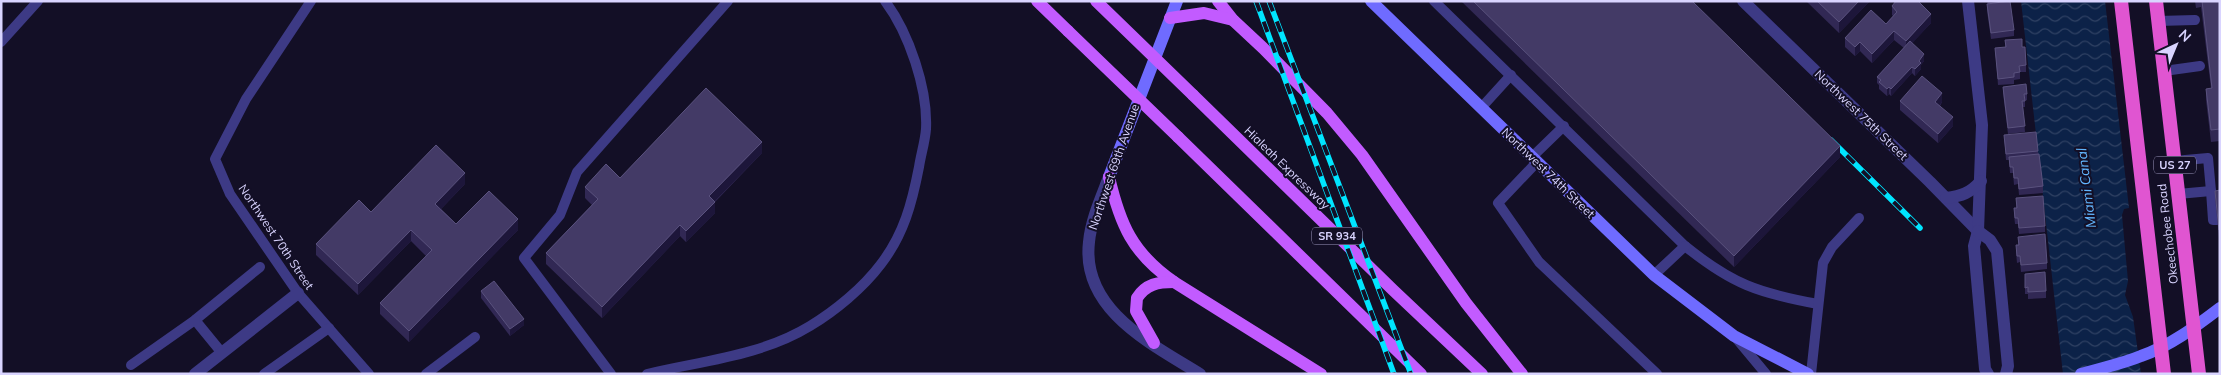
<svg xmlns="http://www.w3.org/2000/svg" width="2221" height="375" font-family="Mulish,sans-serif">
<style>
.water{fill:url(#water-waves)}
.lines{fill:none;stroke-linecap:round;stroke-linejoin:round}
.service{stroke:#3d3a85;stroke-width:10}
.minor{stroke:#3d3a85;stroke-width:12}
.tertiary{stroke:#3d3a85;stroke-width:12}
.secondary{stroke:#6f6bff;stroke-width:12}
.primary{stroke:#c25bff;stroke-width:12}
.trunk{stroke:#e055d1;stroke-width:14}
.rail-casing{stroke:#00e5ff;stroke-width:5.5}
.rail{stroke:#130f26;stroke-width:4;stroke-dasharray:11;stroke-linecap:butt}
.primary-bridge{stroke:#c25bff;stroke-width:12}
.wall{fill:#312854}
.shaded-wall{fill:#1d163a}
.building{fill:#433a66;stroke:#5a527e}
.labels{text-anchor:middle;stroke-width:4;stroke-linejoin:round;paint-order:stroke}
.shield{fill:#130f26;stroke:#9e99be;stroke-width:1}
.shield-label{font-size:11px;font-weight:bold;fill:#d9d4ff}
.street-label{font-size:12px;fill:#d9d4ff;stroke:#130f26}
.water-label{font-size:14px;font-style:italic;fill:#62b6ff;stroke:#130f26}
</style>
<defs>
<pattern id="water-waves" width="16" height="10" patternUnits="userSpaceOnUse" patternTransform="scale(1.25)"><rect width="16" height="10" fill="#0c2248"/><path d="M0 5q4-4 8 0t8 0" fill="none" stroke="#2f4163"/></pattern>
</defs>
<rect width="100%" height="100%" fill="#130f26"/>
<polygon class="water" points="2021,1 2105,1 2129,208 2124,209 2122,215 2128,281 2125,295 2133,317 2141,374 2063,374"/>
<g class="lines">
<g class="service">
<polyline points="311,1 246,99 215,159 230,194 298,293 369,374"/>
<path d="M1434,1L1685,246C1732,284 1758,293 1818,304"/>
<polyline points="2158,21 2195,20"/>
<polyline points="1,42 38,1"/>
<polyline points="2164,71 2200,66"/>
<polyline points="1481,108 1511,75"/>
<polyline points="1532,157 1564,126"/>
<polyline points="2174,161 2208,158 2211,191 2178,194"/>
<polyline points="1537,162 1498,203 1539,262 1657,374"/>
<polyline points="2211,191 2213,220 2217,220"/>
<polyline points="1654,275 1685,246"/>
<polyline points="1736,338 1766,374"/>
<polyline points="222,353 195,320 260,267"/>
<polyline points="131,365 195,320"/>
<polyline points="264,374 329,328"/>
<polyline points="426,374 475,337"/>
<polyline points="611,374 524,258 560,215 577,172 728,1"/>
<path d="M647,374C701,361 761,356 810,326C835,311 863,288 881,264C904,234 912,203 919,167C921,154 925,142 926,129C928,89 909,33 885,1"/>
<polyline points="1811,374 1823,263 1832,247 1859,218"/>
</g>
<g class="minor">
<polyline points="1743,1 1930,182 1978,231"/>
<path d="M1109,177C1101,198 1091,220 1089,242C1081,310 1152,344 1200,374"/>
<polyline points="195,374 298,293"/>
</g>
<g class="tertiary">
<polyline points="1968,1 1982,125 1978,231 1974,246 1985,369 1988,374"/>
<path d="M1946,198C1962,196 1970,193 1981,181"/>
<polyline points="1978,231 1990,240 1997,251 2008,366 2006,374"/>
</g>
<g class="secondary">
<polyline points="1371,1 1654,275 1734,336 1808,374"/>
<polyline points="1109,177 1177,1"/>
<path d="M2081,374C2101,368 2122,364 2141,356C2170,346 2195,327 2220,308"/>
</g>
<g class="primary">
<polyline points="1037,1 1068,31"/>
<polyline points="1218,1 1233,20 1263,48 1327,113 1362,155 1466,303 1522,374"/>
<polyline points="1170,18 1204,13 1233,20"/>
<polyline points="1193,95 1393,290 1482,374"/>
<polyline points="1178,137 1421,374"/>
<path d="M1109,177C1120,224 1132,253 1174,282L1321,374"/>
<path d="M1154,343L1136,311L1137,298C1146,284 1158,282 1174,282"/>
</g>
<g class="trunk">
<polyline points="2121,1 2164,374"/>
<polyline points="2156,1 2199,374"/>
</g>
<defs>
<g id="rail">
<polyline points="1256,1 1394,374"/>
<polyline points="1269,1 1411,374"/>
<polyline points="1831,140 1920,228"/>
</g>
</defs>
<use href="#rail" class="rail-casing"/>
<use href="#rail" class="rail"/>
<g class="primary-bridge">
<polyline points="1096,1 1193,95"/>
<polyline points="1068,31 1178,137"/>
</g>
</g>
<g class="wall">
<polygon points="1461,1 1692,1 1840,157 1734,267"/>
<polygon points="1806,1 1870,1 1839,33"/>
<polygon points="1987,1 2009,1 1988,4"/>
<polygon points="2195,1 2220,1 2220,141 2211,142 2206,100 2206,89 2211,88 2201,7 2196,8"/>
<polygon points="1987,4 2014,30 2014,36 1991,39 1987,11"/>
<polygon points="1892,6 1931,23 1912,43 1924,61 1921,65 1921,69 1915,76 1912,73 1891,96 1889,94 1887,96 1879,89 1879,85 1877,83 1877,77 1904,48 1894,40 1872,63 1860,51 1855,56 1845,47 1845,38 1886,24 1893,16 1892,15"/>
<polygon points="2005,40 2022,47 2026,65 2026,72 2020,72 2020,79 2014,80 2014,84 1998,85 1995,48 2005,47"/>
<polygon points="2003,87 2027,94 2027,100 2025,101 2025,107 2023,107 2025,132 2008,134 2003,93"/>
<polygon points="1900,101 1942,102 1940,106 1953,126 1938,143 1900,110"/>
<polygon points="2004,135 2038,151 2043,186 2043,193 2019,195 2018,184 2014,185 2013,173 2010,173 2009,160 2006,160"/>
<polygon points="762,153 715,202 715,213 686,242 680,236 602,318 546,264 546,253 592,205 585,198 585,187 620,178"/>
<polygon points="465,184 441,209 456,224 518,230 409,342 380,314 380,303 426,256 411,241 358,295 316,255 316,244 371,212"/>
<polygon points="2220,190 2220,237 2219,237 2215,197 2215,191"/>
<polygon points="2016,198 2045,226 2045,232 2019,234 2018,224 2015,224 2014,215 2014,208 2016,208"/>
<polygon points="2018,237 2047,263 2047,269 2021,272 2020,262 2017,263 2016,252 2016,245 2018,245"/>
<polygon points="2025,274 2046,291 2046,298 2028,299 2028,294 2025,294"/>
<polygon points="481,291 524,325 510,336 481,298"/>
</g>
<g class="shaded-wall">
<polygon points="1859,1 1870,1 1839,33 1839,22"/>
<polygon points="1931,14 1931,23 1906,50 1906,41"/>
<polygon points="1894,31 1894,40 1872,63 1872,54"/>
<polygon points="1860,42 1860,51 1855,56 1855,47"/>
<polygon points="1924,54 1924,61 1921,65 1921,69 1915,76 1915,69 1919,61"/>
<polygon points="1912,67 1912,73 1891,96 1891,89"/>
<polygon points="1889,87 1889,94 1887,96 1887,89"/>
<polygon points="1942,93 1942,102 1935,111 1935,102"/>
<polygon points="1953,117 1953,126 1938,143 1938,134"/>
<polygon points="762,142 762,153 709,207 709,196"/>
<polygon points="1840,146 1840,157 1734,267 1734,256"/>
<polygon points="465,173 465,184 435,215 435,204"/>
<polygon points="715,202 715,213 686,242 686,231"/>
<polygon points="518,219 518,230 409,342 409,331"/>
<polygon points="680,225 680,236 602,318 602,307"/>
<polygon points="411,230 411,241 358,295 358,284"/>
<polygon points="524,319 524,325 510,336 510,329"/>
</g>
<g class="building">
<polygon points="1473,1 1692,1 1840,146 1734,256"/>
<polygon points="1817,1 1859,1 1839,22"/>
<polygon points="1896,1 1918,1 1931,14 1906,41 1894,31 1872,54 1860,42 1855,47 1845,38 1871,10 1886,24 1897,12 1892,6"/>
<polygon points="2010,1 2014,30 1991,33 1987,4"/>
<polygon points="2202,1 2220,1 2220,129 2211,130 2206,89 2212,88"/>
<polygon points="2022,39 2022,47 2025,47 2026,65 2019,66 2020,72 2014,73 2014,77 1998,79 1995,48 2006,47 2005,40"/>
<polygon points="1910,41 1924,54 1919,61 1921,63 1915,69 1912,67 1891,89 1889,87 1887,89 1879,82 1881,80 1877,77"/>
<polygon points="1922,76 1942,93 1935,102 1953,117 1938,134 1900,101"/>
<polygon points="2026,84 2027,94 2024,94 2025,101 2022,101 2025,126 2008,128 2003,87"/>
<polygon points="706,88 762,142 709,196 715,202 686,231 680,225 602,307 546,253 598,199 585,187 606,164 620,178"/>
<polygon points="2036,132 2038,151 2006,154 2004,135"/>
<polygon points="436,145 465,173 435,204 456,224 489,191 518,219 409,331 380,303 432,250 411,230 358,284 316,244 359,200 371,212"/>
<polygon points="2039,154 2043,186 2019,189 2018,178 2014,178 2013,167 2010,167 2009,157"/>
<polygon points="2220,190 2220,230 2219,230 2215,191"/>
<polygon points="2043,196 2045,226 2019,228 2018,218 2015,218 2014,208 2017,208 2016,198"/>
<polygon points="2045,234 2047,263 2021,265 2020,256 2017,256 2016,245 2019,245 2018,237"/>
<polygon points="2045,272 2046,291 2028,292 2028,287 2025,288 2025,274"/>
<polygon points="494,281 524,319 510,329 481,291"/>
</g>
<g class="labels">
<g class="shield">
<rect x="2154" y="156.5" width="42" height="17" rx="4"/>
<rect x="1312" y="227.5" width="50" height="17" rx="4"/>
</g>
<g class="shield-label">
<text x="2175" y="169">US 27</text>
<text x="1337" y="240">SR 934</text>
</g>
<g class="street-label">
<text transform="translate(1861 115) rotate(44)" y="4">Northwest 75th Street</text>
<text transform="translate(1114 167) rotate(-71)" y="4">Northwest 69th Avenue</text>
<text transform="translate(1287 168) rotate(44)" y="4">Hialeah Expressway</text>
<text transform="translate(1548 173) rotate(44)" y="4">Northwest 74th Street</text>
<text transform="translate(2168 234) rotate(-97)" y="4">Okeechobee Road</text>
<text transform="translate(276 237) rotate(56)" y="4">Northwest 70th Street</text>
</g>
<g class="water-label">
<text transform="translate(2086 188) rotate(-97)" y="5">Miami Canal</text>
</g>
</g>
<rect width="2221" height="375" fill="none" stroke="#d9d4ff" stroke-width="5"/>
<g transform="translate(2176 45) rotate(44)" stroke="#130f26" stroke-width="4" paint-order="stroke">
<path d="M0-4L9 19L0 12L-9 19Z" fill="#d9d4ff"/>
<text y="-8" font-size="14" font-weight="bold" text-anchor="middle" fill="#d9d4ff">N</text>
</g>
</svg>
